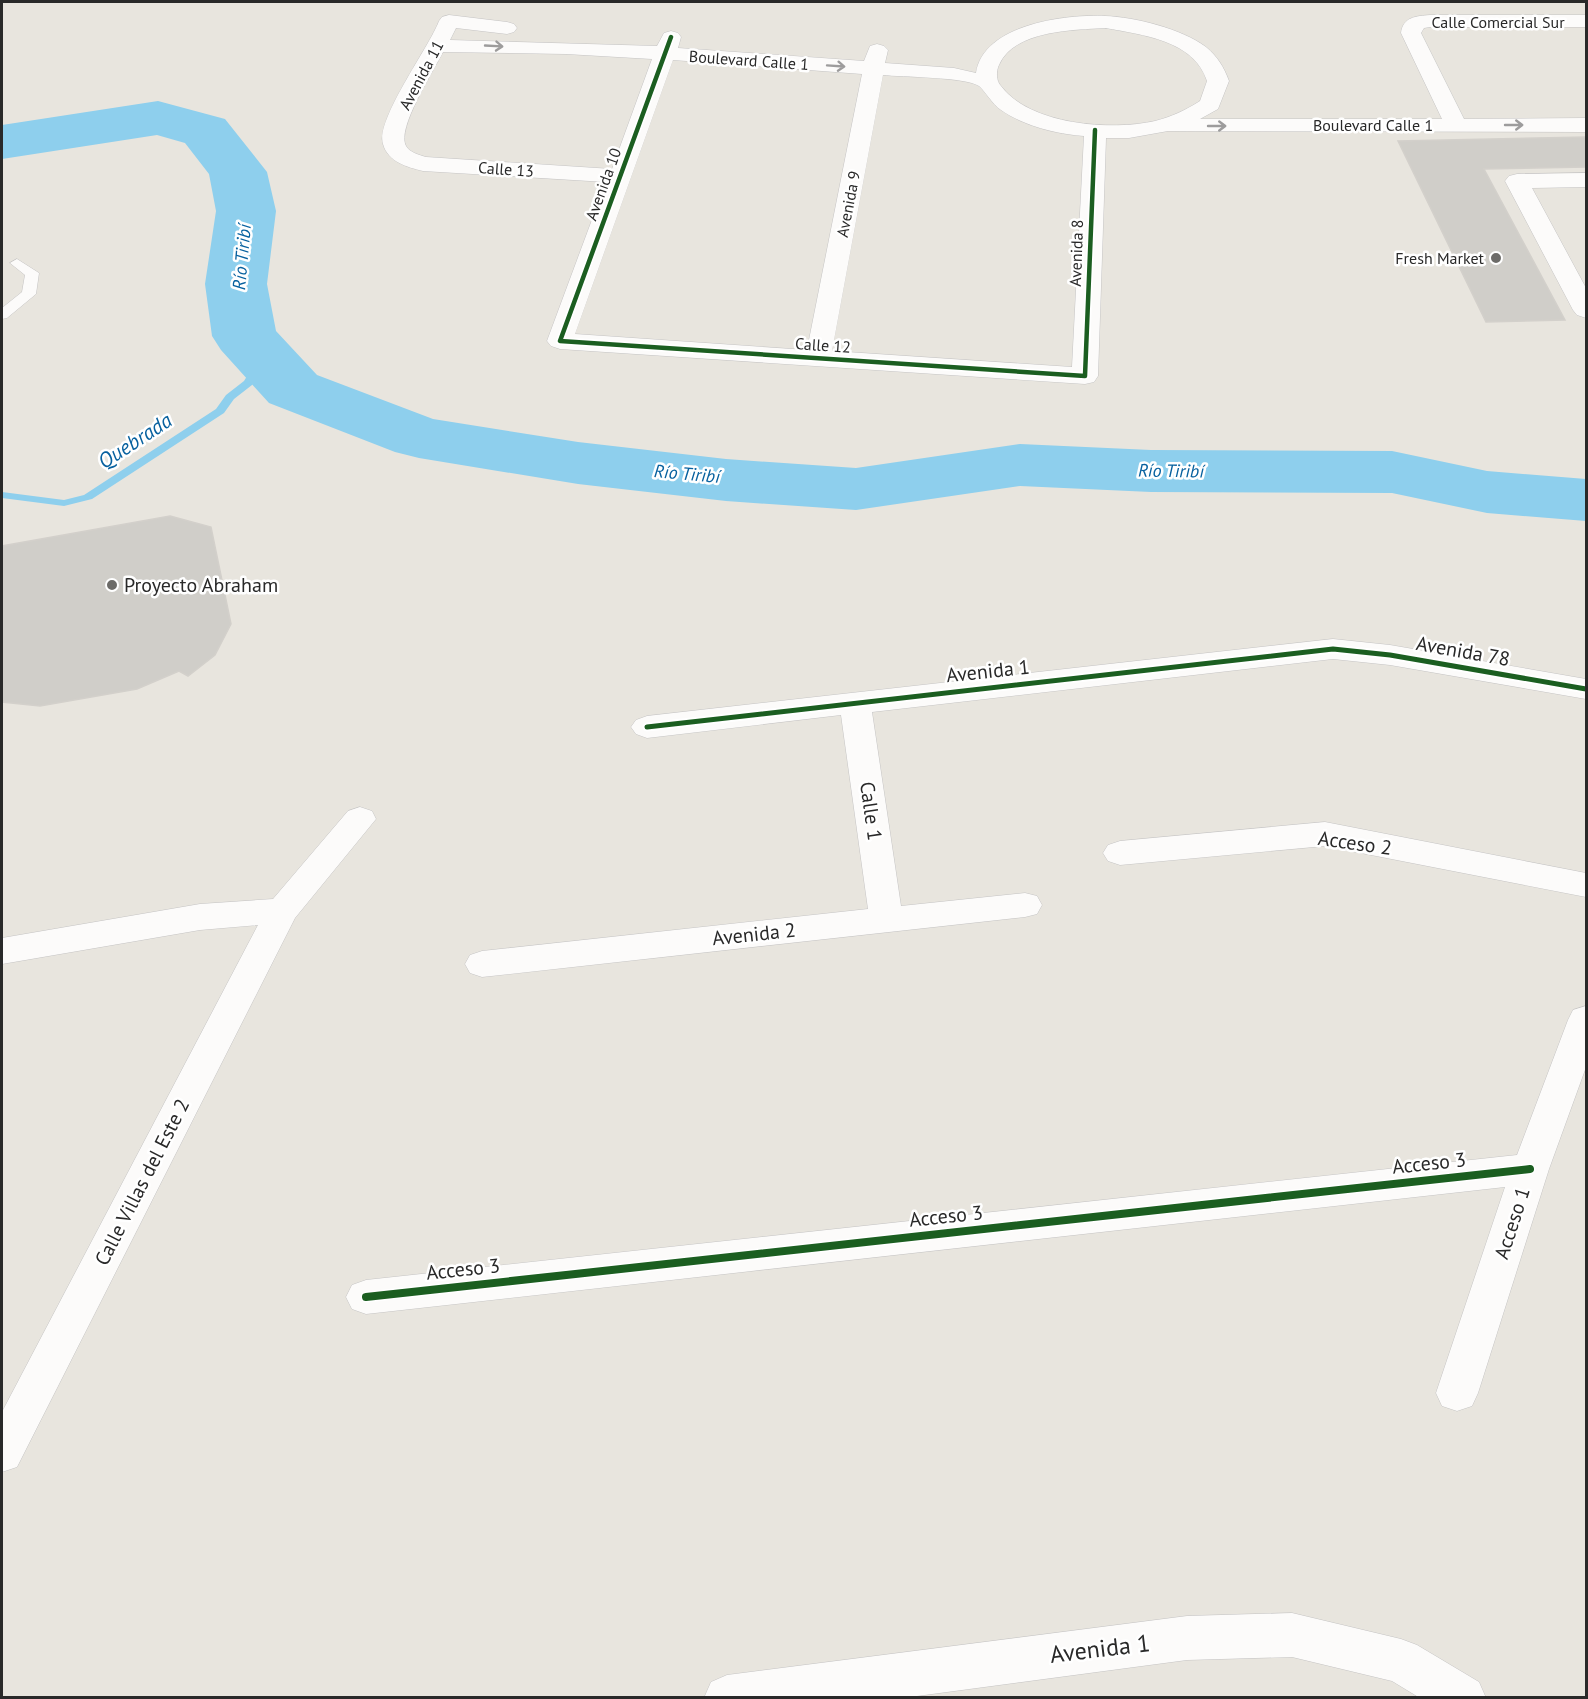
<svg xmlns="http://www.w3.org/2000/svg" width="1588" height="1699" font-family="'PT Sans',sans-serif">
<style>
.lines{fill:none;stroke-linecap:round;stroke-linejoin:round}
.stream{fill:#8ecfed;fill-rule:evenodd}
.river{fill:#8ecfed;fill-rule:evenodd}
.building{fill:#d0cec9;stroke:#d3d0cb;stroke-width:1.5}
.service-casing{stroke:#c5c4c4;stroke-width:1}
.minor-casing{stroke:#c5c4c4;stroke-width:1}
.service{fill:#fcfbfa;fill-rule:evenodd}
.minor{fill:#fcfbfa;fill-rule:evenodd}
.cycleway-far2-casing{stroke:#fff;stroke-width:8}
.cycleway-far1-casing{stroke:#fff;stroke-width:9}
.cycleway-casing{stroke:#fff;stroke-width:11}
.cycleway-far2{stroke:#1b5e20;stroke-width:4.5}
.cycleway-far1{stroke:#1b5e20;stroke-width:5}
.cycleway{stroke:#1b5e20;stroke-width:8}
.oneway{stroke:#9d9c9c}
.poi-dot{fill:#6c6b68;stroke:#fff;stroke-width:2}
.labels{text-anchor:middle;stroke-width:5;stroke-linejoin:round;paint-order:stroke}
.far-street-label{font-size:16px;fill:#292929;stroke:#fff}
.far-poi-label{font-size:16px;fill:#292929;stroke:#fff;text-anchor:end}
.far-water-label{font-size:18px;font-style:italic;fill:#07619f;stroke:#fff}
.poi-label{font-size:20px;fill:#292929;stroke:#fff;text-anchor:start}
.street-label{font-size:20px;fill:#292929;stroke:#fff}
.water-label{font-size:21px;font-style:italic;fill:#07619f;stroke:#fff}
.near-street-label{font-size:24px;fill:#292929;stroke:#fff}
</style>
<rect width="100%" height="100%" fill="#e8e5de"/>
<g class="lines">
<polygon class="stream" points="264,354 269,357 252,385 234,399 224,413 92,499 64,506 2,498 2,492 64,500 84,495 216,409 226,395 244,381 260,355"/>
<polygon class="river" points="158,101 225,119 267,172 276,211 267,284 276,331 317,375 433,419 578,442 726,459 856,468 1020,444 1151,450 1392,451 1487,471 1586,479 1586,521 1487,513 1392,493 1151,492 1020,486 856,510 726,501 578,484 419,458 395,452 269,403 221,350 212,336 205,284 216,211 209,174 185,143 157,135 2,159 2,125"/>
</g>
<g class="building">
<polygon points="1586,137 1586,167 1484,169 1565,320 1486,322 1398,141"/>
<polygon points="170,516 211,527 231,624 215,655 188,676 179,671 137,689 40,706 2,702 2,546"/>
</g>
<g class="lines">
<defs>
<polygon id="service" points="17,259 39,273 36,294 7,318 2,319 2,308 22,292 25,275 10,263"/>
<g id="minor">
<path d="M449,15L507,22L514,24L517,28L514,32L507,34L456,28L450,40L657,46L664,33L671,31L678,33L681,37L678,48L864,61L870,46L877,44L884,46L888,50L885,63L954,68L976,73C983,24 1067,14 1105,16C1135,17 1182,29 1206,47C1217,56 1224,67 1229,81L1218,109L1200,119H1442L1401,33C1403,17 1416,16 1430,15H1586V27H1430L1424,28L1421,33L1464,119L1586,118V132L1168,131L1129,138H1106L1098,376L1094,382L1085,384L560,349L551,346L547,341L606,182L423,171C407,167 388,162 383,144C375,120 430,46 439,21L442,17ZM1106,28C1142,35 1194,40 1207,81L1200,101C1186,110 1171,117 1155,121C1111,131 1030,125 1001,86C996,81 996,71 999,65C1014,30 1074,30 1106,28ZM443,52L566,54L652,59L612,169L426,157C419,155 409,152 406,146C396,129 434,70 443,52ZM673,60L862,74L807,350L575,334ZM883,75C901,77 966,77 979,86C986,92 992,104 1001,110C1024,126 1056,134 1084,136L1072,367L832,351Z"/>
<polygon points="1586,173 1586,187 1532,188 1586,288 1586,318 1577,315 1573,310 1505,181 1509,176 1517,174"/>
<polygon points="1333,639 1390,645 1586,679 1586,699 1390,665 1333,659 872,712 901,906 1025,893 1037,896 1042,905 1037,914 1025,917 482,977 470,973 465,964 470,955 482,951 868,909 841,715 647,738 636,734 631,727 636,720 647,716"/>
<polygon points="360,807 372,811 376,819 295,918 17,1467 2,1472 2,1412 258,925 200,930 2,964 2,938 200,904 273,899 348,811"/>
<polygon points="1325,822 1586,873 1586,897 1325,846 1120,865 1108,861 1103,853 1108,845 1120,841"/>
<polygon points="1586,1006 1586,1067 1549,1169 1478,1393 1472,1406 1457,1411 1442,1406 1436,1393 1505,1187 366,1314 352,1309 346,1297 352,1285 366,1280 1517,1155 1568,1020 1573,1010"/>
<polygon points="1292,1613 1401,1639 1417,1645 1479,1682 1486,1698 1420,1698 1392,1681 1292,1657 1187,1660 902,1698 704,1698 711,1682 727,1675 1187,1616"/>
</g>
</defs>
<use href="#service" class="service-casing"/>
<use href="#minor" class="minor-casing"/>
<use href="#service" class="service"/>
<use href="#minor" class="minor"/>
<defs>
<polyline id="cycleway-far2" points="671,37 560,341 1085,376 1095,130"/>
<polyline id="cycleway-far1" points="647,727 1333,649 1390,655 1586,689"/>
<polyline id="cycleway" points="366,1297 1530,1169"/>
</defs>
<use href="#cycleway-far2" class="cycleway-far2-casing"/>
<use href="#cycleway-far1" class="cycleway-far1-casing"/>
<use href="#cycleway" class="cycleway-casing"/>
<use href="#cycleway-far2" class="cycleway-far2"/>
<use href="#cycleway-far1" class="cycleway-far1"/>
<use href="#cycleway" class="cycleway"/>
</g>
<defs><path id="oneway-shaft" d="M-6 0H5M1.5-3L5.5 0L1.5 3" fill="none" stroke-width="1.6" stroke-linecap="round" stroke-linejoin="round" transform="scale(1.5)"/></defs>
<g class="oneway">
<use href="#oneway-shaft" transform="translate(494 46) rotate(3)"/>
<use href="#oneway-shaft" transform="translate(836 66) rotate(4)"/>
<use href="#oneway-shaft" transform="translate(1514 125)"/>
<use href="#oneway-shaft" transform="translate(1217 126)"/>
</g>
<g class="poi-dot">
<circle cx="1496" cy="258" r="6"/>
<circle cx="112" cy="585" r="6"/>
</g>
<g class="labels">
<g class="far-street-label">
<text x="1498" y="28">Calle Comercial Sur</text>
<text transform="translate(749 60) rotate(4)" y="6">Boulevard Calle 1</text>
<text transform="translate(421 75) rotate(-62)" y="6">Avenida 11</text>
<text x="1373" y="131">Boulevard Calle 1</text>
<text transform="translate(506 169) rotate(4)" y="6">Calle 13</text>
<text transform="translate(603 184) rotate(-70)" y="6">Avenida 10</text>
<text transform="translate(848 204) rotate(-79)" y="6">Avenida 9</text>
<text transform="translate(1076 253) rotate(-88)" y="6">Avenida 8</text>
<text transform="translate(823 345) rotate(4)" y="6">Calle 12</text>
</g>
<g class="far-poi-label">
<text x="1484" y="264">Fresh Market</text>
</g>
<g class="far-water-label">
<text transform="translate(242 257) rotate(-85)" y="6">Río Tiribí</text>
<text transform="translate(1171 471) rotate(1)" y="6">Río Tiribí</text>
<text transform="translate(687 474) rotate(5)" y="6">Río Tiribí</text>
</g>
<g class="poi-label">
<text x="124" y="592">Proyecto Abraham</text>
</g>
<g class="street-label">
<text transform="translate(1463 651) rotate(10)" y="7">Avenida 78</text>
<text transform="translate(988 671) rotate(-6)" y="7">Avenida 1</text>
<text transform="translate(871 811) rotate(82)" y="7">Calle 1</text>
<text transform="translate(1355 843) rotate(8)" y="7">Acceso 2</text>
<text transform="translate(754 934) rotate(-6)" y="7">Avenida 2</text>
<text transform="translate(1429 1163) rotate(-6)" y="7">Acceso 3</text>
<text transform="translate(142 1182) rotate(-63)" y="7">Calle Villas del Este 2</text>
<text transform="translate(946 1216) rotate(-6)" y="7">Acceso 3</text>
<text transform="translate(1512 1223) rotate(-72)" y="7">Acceso 1</text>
<text transform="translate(463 1269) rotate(-6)" y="7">Acceso 3</text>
</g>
<g class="water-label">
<text transform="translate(135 441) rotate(-33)" y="7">Quebrada</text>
</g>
<g class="near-street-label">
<text transform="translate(1100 1649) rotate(-7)" y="8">Avenida 1</text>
</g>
</g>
<rect width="1588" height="1699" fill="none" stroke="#292929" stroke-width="6"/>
</svg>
